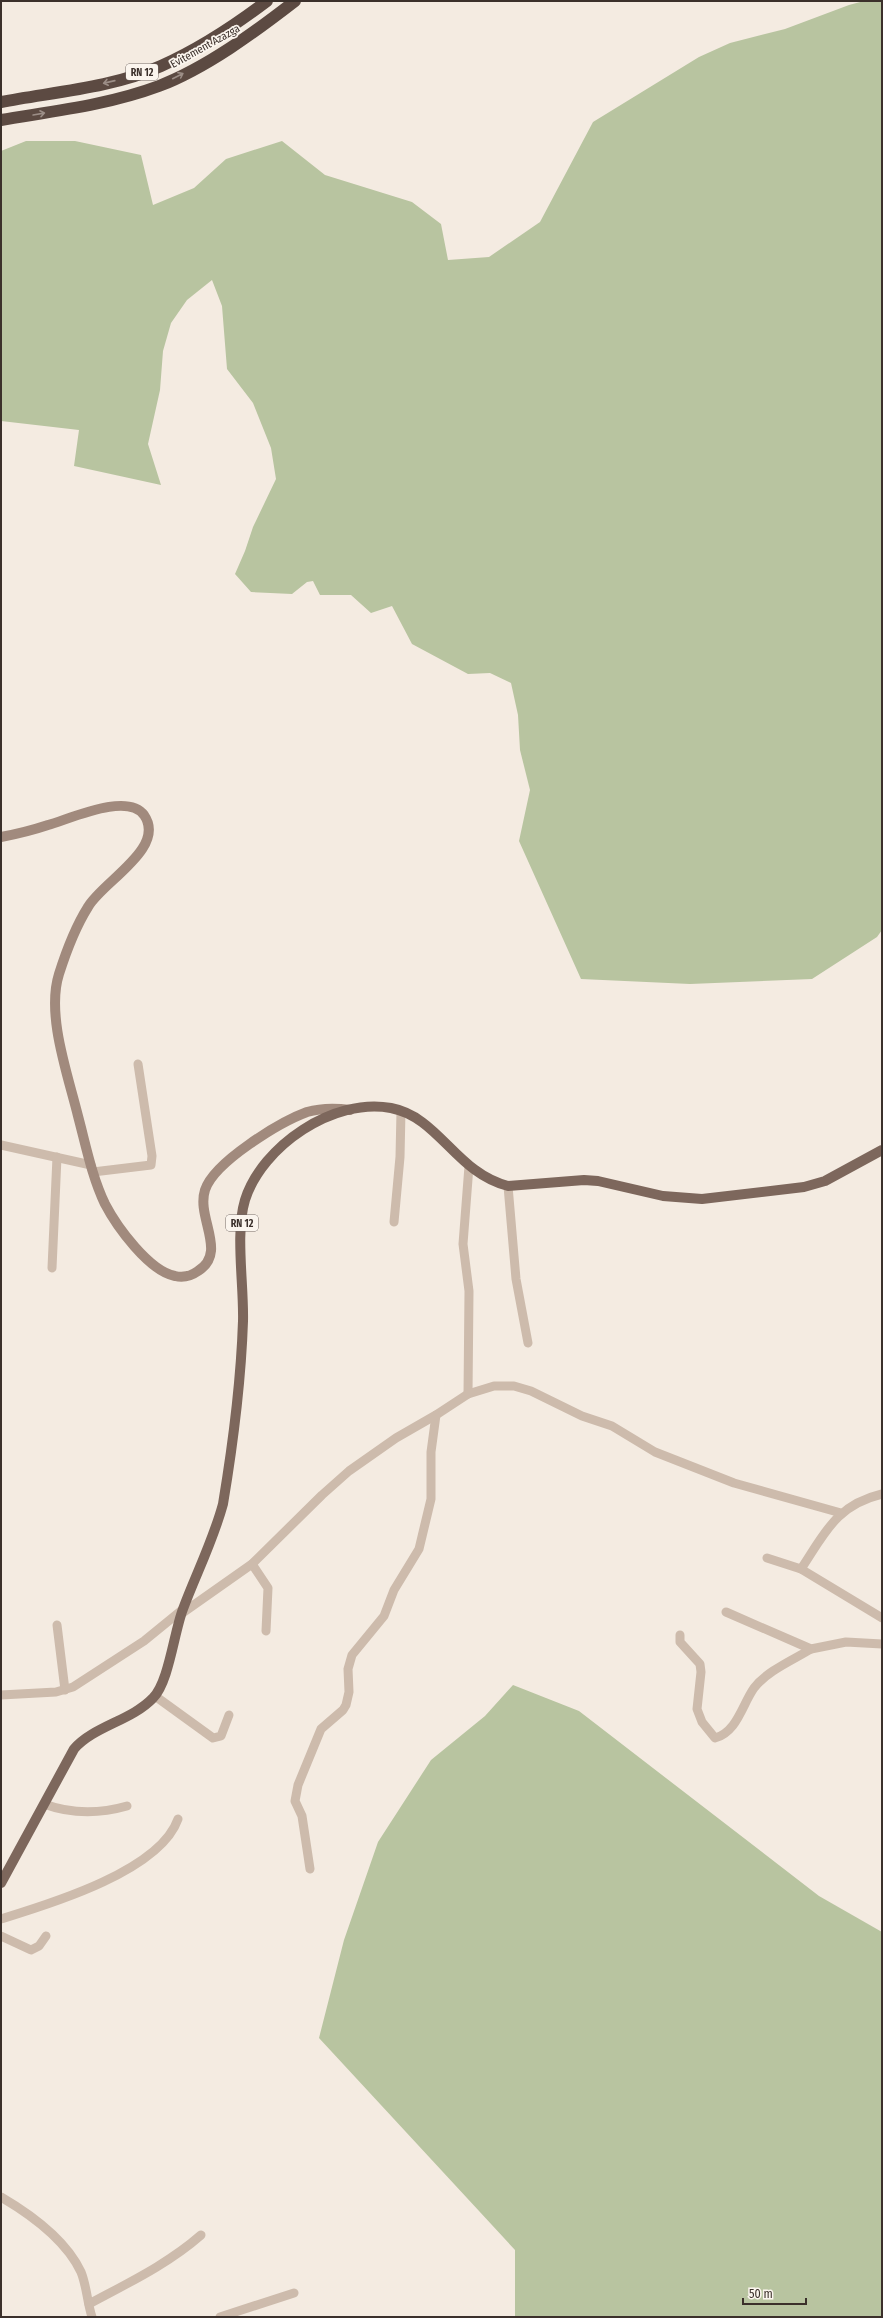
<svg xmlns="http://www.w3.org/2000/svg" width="883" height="2318" font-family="'Fira Sans Condensed',sans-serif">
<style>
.green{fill:#b8c4a0}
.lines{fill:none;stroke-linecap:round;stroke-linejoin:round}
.street{stroke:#cdbbac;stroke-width:9}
.secondary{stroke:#a18a7d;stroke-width:10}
.primary{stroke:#7d675c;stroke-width:10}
.highway{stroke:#5c4a42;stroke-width:12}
.oneway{stroke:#9c8e87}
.labels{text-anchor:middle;stroke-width:3.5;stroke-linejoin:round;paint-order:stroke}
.shield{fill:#fbf5ee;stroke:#756b66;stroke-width:1}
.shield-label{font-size:10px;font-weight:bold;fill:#3b302b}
.street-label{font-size:11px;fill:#3b302b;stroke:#fbf5ee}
</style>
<rect width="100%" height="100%" fill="#f4ebe1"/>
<g class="green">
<polygon points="864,1 882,1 882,930 877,937 812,979 690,984 581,979 519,841 530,790 520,750 518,715 511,683 490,673 468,674 412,644 392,606 371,613 351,595 320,595 313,581 307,582 292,594 251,592 235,574 245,551 253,527 276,479 271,448 253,403 227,369 222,306 212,280 187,300 171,323 163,351 160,390 148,444 161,485 74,466 79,430 1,421 1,151 26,141 75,141 141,155 153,205 194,188 226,159 282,141 325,175 412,202 441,224 448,260 489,257 540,222 593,122 699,57 730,43 785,29 849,5"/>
<polygon points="513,1685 579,1711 819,1896 882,1932 882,2317 515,2317 515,2250 319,2038 344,1940 378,1842 431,1760 485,1716"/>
</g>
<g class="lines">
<g class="street">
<polyline points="1,1145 91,1165"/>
<polyline points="93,1172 151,1165 152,1156 138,1064"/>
<polyline points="508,1186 516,1279 528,1343"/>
<polyline points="394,1222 400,1157 401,1111"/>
<polyline points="52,1268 57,1157"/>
<polyline points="468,1394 469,1291 463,1244 469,1166"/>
<polyline points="767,1558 801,1569 882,1618"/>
<polyline points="252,1564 268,1588 266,1631"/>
<path d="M801,1569C825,1533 836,1505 882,1494"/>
<polyline points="726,1612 811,1649 846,1642 882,1644"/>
<polyline points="181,1614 252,1564 322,1495 349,1471 396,1438 436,1415 468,1394 494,1386 514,1386 531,1391 582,1416 612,1426 655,1452 734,1483 841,1513"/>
<polyline points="57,1625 65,1690"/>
<path d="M680,1635V1642L700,1664L701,1672L697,1709L702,1722L715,1738C737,1732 742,1705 754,1688C767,1671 793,1660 811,1649"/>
<polyline points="1,1695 56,1692 73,1687 144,1641 182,1610"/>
<polyline points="155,1696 213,1738 221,1736 229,1715"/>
<path d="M44,1804C71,1814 99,1814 127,1806"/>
<polyline points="310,1869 302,1816 295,1801 298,1785 321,1729 343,1710 346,1705 349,1692 348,1669 352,1655 384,1616 394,1590 419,1549 431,1499 431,1452 436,1415"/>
<path d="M1,1919C50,1904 160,1871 178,1819"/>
<polyline points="1,1936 31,1950 39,1946 46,1936"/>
<path d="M1,2197C30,2214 66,2240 81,2272C87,2287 87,2302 92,2317"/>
<path d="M89,2304C128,2283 168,2264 201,2235"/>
<polyline points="220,2317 294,2293"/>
</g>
<path class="secondary" d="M1,837C17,834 33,830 48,825C70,819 127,792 144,815C167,848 102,882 88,907C76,926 66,952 59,974C46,1015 68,1075 78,1116C86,1146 92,1177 105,1204C117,1227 149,1271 175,1276C183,1278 191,1276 198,1271C228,1252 196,1218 205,1190C214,1162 280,1122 307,1112C321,1108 336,1108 350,1110"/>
<path class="primary" d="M1,1883L74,1749C94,1726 131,1721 153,1698C169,1682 174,1632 183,1609C196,1574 213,1541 223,1504C233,1444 241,1382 243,1321C244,1285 235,1233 245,1200C262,1146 334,1097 391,1108C439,1117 456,1173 508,1186L584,1180L598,1181L663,1196L702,1199L804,1187L825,1181L882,1150"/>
<g class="highway">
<path d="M1,102C53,92 112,88 161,66C199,49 234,26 267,1"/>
<path d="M1,120C54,111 108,105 159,86C206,68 255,32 295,1"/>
</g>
</g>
<defs><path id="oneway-shaft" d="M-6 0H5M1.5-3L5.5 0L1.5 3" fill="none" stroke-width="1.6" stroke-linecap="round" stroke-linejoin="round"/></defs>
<g class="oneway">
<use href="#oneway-shaft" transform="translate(178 76) rotate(-27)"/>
<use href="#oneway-shaft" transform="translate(109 82) rotate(167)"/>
<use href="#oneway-shaft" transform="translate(39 114) rotate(-10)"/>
</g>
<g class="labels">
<g class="shield">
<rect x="126" y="64" width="32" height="16" rx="3"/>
<rect x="226" y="1215" width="32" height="16" rx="3"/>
</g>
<g class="shield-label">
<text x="142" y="76">RN 12</text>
<text x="242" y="1227">RN 12</text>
</g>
<g class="street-label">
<text transform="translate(205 46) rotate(-29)" y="4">Evitement Azazga</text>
</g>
</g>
<rect width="883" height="2318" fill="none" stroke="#3b302b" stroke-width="4"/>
<path d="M743 2298v6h63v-6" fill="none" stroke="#3b302b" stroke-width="2"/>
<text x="749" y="2298" font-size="12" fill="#3b302b" stroke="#fbf5ee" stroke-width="3" paint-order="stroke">50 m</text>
</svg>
